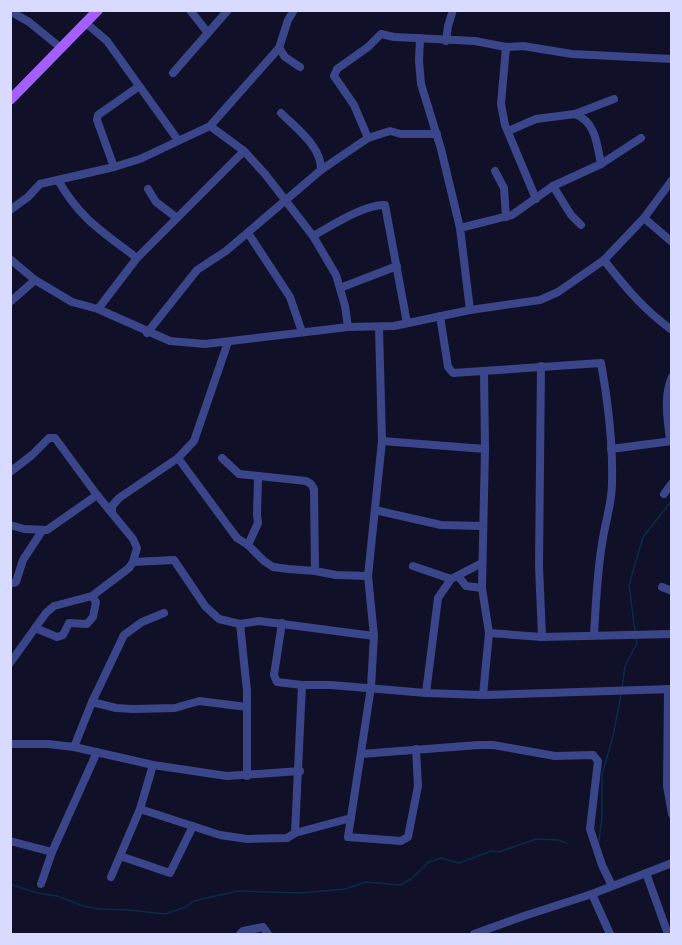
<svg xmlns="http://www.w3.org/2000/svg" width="682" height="945" font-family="Quicksand,sans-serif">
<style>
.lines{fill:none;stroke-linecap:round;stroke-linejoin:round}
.stream{stroke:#092c48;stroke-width:1.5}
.minor{stroke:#3a4689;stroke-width:8}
.major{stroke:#a55fff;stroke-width:10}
</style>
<rect width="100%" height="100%" fill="#101029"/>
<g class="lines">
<g class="stream">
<polyline points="635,631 629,585 643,537 672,500"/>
<polyline points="622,688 625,666 637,643 636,639"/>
<polyline points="599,841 602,817 602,775 613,736 621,695"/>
<polyline points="10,884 37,893 57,896 83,906 99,909 129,910 165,914 186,907 192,902 202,899 238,891 301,893 345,889 366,882 400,885 411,879 429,862 441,858 459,863 491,851 499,852 536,839 558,840 566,843"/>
</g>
<g class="minor">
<polyline points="190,10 208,33"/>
<polyline points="10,11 29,22 61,48"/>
<polyline points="86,23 107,41 178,140"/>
<polyline points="420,38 419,61 421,84 441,149 460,228 470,310"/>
<polyline points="446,41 448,26 453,10"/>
<polyline points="506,47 501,104 505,125 536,199"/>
<polyline points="279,48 285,57 300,67"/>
<polyline points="173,73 228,10"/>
<path d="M281,113C296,128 322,147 321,170"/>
<path d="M575,114C596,122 597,145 601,164"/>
<polyline points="210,126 244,151 265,174 313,236 336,275 345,306 348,327"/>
<polyline points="508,131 536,119 575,114 614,99"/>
<polyline points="368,138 354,105 334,76 337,69 368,47 381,34 394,37 475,41 506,47 523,46 572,54 672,59"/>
<polyline points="114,167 97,120 98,115 138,87"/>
<polyline points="495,171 504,188 506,217"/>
<path d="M58,180C80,219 103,232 137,258"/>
<polyline points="553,186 571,215 581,225"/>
<polyline points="148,189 156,202 177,218"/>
<polyline points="10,210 28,197 40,184 114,167 140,159 210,126 279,48 288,20 294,10"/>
<polyline points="644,218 672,242"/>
<polyline points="460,228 512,215 553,186 601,164 641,138"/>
<polyline points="248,233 290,297 302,332"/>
<path d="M313,236C331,226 365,204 385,205L407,323"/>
<polyline points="10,259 35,280 72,302 98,309 170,341 205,344 348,327 394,326 470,310 540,300 558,292 604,260 644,218 672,180"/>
<path d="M604,260C625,287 644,310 672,330"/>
<polyline points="340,288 397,266"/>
<polyline points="10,302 35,280"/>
<polyline points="98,309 137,258 244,151"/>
<path d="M440,316L448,367L453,373L601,363C608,402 613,444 612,483C612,502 606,520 603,538C597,570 596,603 594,635"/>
<polyline points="379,327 382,441 368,576 374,636 371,687 348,837 401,841 408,837 418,786 416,749"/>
<polyline points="147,333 197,270 226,251 321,170 368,138 390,131 401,134 437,134"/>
<polyline points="541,366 539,566 542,637"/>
<polyline points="382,441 485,449"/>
<path d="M670,441C668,420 663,397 672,377"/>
<polyline points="611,449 672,441"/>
<polyline points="178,458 228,526 237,538 248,545 264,561 273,567 288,569 315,571 336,575 368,576"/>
<polyline points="222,458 239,474 306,481 311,484 314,489 315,571"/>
<polyline points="10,472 32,455 49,438 55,438 97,495 133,539 137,548 133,562 129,568 92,596 54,606 46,613 10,663"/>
<polyline points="664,494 672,483"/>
<polyline points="375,510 441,525 482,526"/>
<polyline points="112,512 112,506 119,498 178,458 194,441 228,342"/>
<polyline points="10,525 24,529 47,530 97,495"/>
<polyline points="248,545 258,523 257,515 258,477"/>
<polyline points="133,562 174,560 205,606 219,619 240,624 259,621 374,636"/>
<polyline points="413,566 451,579"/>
<polyline points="458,576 466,586 482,588"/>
<polyline points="10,584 16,582 23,560 42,531"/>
<polyline points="662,587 672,591"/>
<polyline points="282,623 274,675 277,682 302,685 331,685 426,693 483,695 672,689"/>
<polyline points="240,624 247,691 247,776"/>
<polyline points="35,628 57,637 63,635 69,623 87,624 93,617 96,602 92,596"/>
<polyline points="489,633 542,637 672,634"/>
<polyline points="668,689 667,786 672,814"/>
<polyline points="426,693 438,598 451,579 482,563"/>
<polyline points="483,695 489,633 482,588 485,449 484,371"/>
<polyline points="92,702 116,708 133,709 175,708 199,701 247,707"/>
<polyline points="10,744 48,744 74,747 153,765 227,776 300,771"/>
<polyline points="74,747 92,702 124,635 142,622 164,613"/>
<polyline points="361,754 479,745 493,745 555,756 593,755 598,761 590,829 602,865 612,886"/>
<polyline points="140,809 220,835 247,839 287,838 295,833 351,818"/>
<polyline points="295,833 302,685"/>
<polyline points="10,841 52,852"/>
<polyline points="120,856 170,873 193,826"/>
<polyline points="646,873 668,934"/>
<polyline points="111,877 140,809 153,765"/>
<polyline points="41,884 52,852 97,752"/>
<polyline points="592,894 610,934"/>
<polyline points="240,934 243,931 263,927 268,934"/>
<polyline points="474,934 524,916 592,894 672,863"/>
</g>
<polyline class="major" points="10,100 98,10"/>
</g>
<rect width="682" height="945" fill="none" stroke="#d8dbff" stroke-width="24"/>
</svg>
